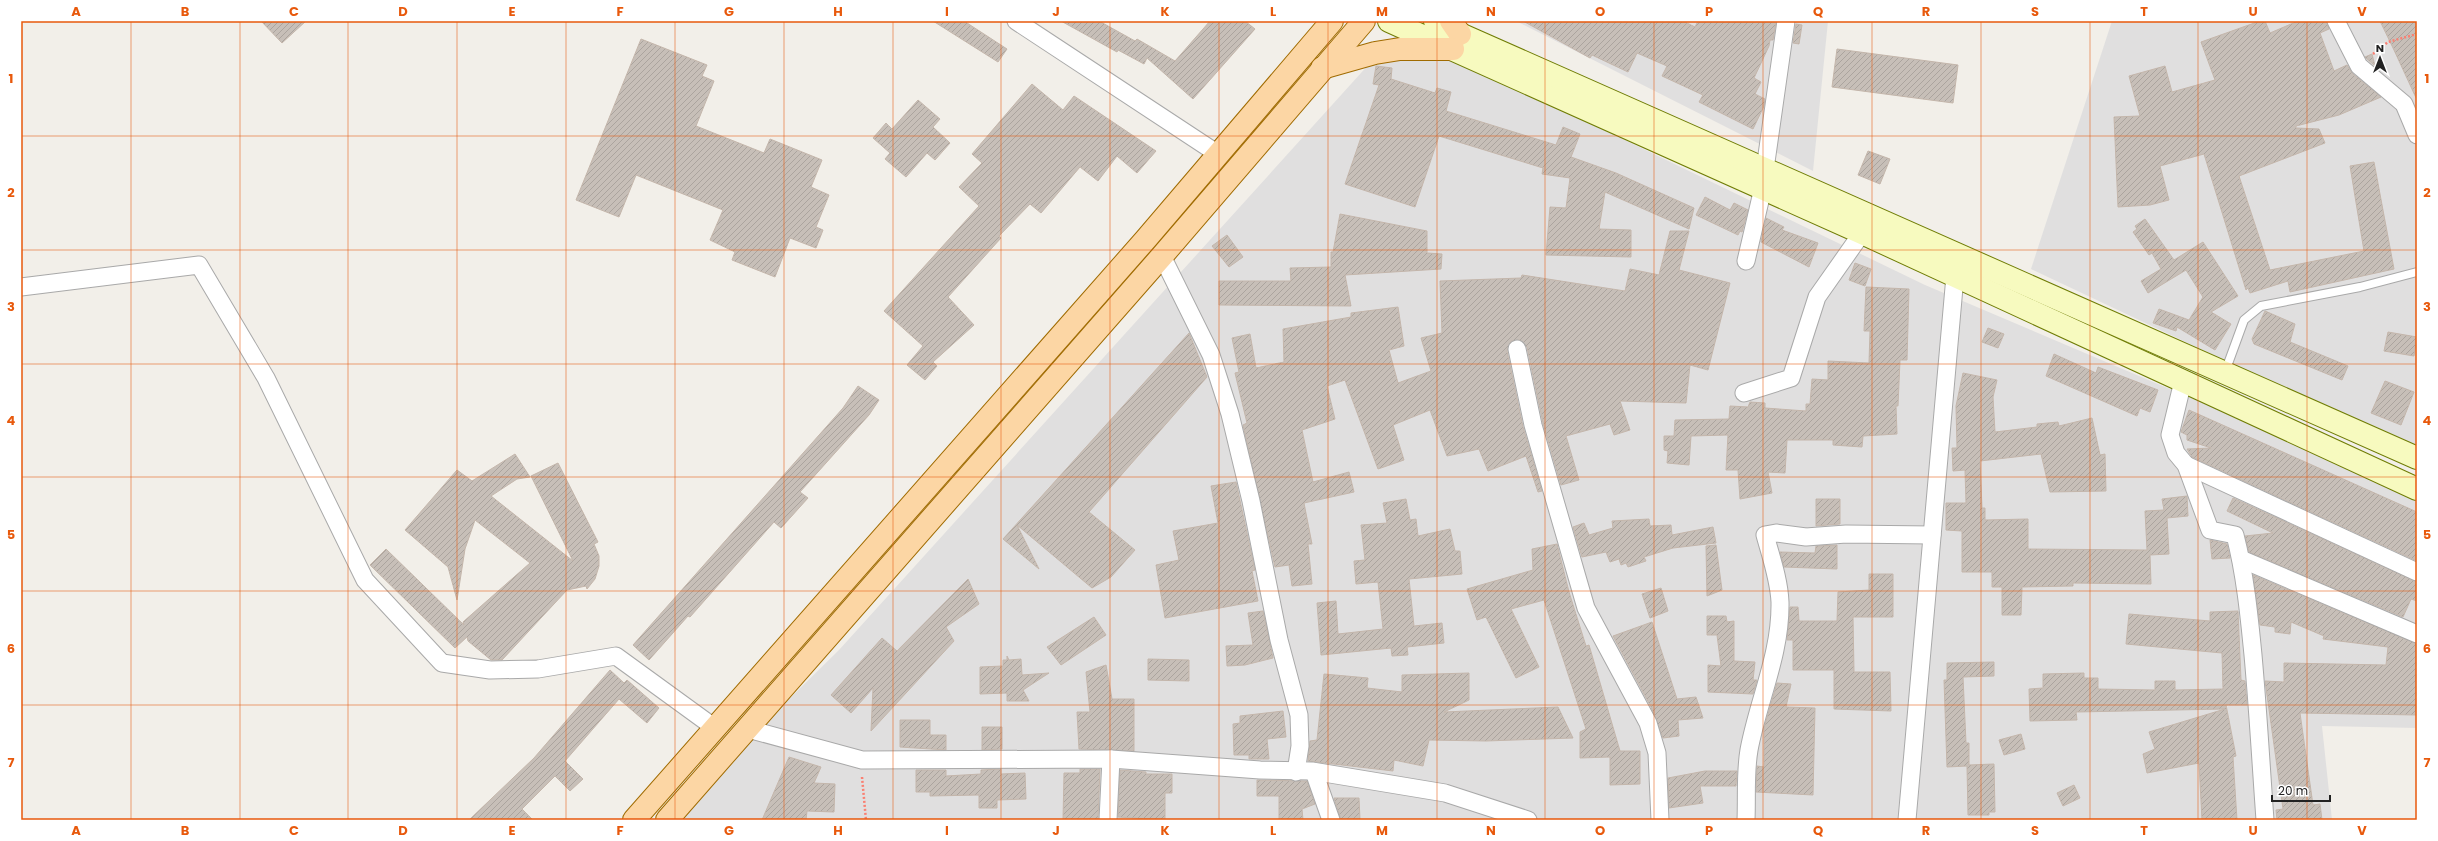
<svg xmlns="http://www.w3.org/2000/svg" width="2438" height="841" font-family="Poppins,sans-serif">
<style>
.residential{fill:#e0dfdf}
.building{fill:url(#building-hatch);stroke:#c4b6ab}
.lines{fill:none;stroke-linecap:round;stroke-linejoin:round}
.lane-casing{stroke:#a9a9a9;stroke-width:10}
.street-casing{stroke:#a9a9a9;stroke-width:19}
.secondary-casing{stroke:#707d05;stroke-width:24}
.primary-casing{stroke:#a06b00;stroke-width:24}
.path{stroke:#fa8072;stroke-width:2.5;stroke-dasharray:2 2;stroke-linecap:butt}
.lane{stroke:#fff;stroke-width:8}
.street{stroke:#fff;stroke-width:17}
.secondary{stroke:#f7fabf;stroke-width:22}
.primary{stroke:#fcd6a4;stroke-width:22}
.grid{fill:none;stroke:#e8590c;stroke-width:1;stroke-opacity:0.55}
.neatline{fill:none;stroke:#e8590c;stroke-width:1.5}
.grid-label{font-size:13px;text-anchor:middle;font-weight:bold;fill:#e8590c}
</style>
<defs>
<pattern id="building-hatch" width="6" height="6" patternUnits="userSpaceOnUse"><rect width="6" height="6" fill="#c7bfb8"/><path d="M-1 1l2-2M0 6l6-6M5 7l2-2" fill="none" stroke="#aba49e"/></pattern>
</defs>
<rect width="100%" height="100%" fill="#f2efe9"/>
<g class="residential">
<polygon points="1516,21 1828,21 1813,171"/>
<polygon points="2112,21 2417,21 2417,451 2031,269"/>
<polygon points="1399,31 1925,285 2417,494 2417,728 2322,726 2332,820 666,820 839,650"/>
</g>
<g class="building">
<polygon points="261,21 306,21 282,43"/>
<polygon points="933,21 964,21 1007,49 998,62"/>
<polygon points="1061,21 1099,21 1135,41 1137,39 1175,61 1210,21 1245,21 1255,29 1193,99 1147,58 1144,64 1118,50 1117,52"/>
<polygon points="1523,21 1683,21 1695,27 1698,21 1776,22 1773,40 1770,40 1769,46 1754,78 1761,82 1755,94 1765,99 1764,106 1753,129 1699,102 1703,95 1662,76 1667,66 1637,53 1628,72 1592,55 1590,58"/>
<polygon points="2260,21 2265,21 2270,33 2298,21 2326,21 2329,29 2320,33 2334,71 2347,65 2353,74 2381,97 2339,115 2296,126 2296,128 2319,129 2325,143 2239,176 2270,270 2364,251 2350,166 2374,162 2394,269 2290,292 2288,281 2250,293 2248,288 2246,290 2204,154 2160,166 2169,200 2150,205 2118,207 2114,117 2140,116 2129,76 2165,66 2172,92 2215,80 2201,42"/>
<polygon points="2380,21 2417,21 2417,100 2394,50"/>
<polygon points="1796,24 1802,25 1799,44 1793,43"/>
<polygon points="641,39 707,65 702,76 714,81 696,126 764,153 770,139 822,160 811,187 829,195 816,227 823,230 816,248 790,238 775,277 732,260 735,252 710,240 723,210 636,175 619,217 576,200"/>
<polygon points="1837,49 1958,65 1953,103 1832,87"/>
<polygon points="2372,54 2375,66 2365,57"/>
<polygon points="1376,66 1392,68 1391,79 1435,93 1437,88 1451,92 1446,111 1556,145 1563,127 1580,134 1571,157 1616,173 1694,208 1689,229 1605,192 1599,229 1631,230 1631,257 1546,255 1550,207 1566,208 1570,178 1542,174 1543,168 1439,136 1415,207 1345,184 1379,85 1373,84"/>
<polygon points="1032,84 1063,110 1074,96 1156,151 1137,173 1117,156 1098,181 1080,167 1041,213 1030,204 999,236 1001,238 948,297 974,325 933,362 937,366 925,380 907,365 923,346 884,311 979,206 959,187 982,163 972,154"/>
<polygon points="918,100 940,119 933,127 950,143 935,160 927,153 906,177 885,159 890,153 873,138 886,123 892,129"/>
<polygon points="1868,151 1890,159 1880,184 1858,175"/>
<polygon points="1705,197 1730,210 1734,203 1748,210 1742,232 1740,231 1738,235 1696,215"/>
<polygon points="1340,214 1427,231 1427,253 1442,254 1441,269 1345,275 1351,306 1219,305 1219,281 1291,281 1290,268 1331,267 1331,252 1333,252"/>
<polygon points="1766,218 1784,227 1782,230 1818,243 1809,267 1761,242"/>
<polygon points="2145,219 2174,260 2203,242 2238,296 2211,312 2231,324 2215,350 2177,327 2176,331 2153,323 2159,309 2189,320 2203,297 2186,270 2148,293 2141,281 2161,269 2152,253 2149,255 2133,232 2137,229 2135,226"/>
<polygon points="1670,231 1689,231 1679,270 1730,283 1708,370 1690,365 1686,403 1620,401 1630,430 1614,435 1610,424 1566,436 1579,480 1561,485 1543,423 1527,347 1520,340 1511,341 1507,351 1523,427 1542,491 1538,492 1526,456 1488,471 1479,449 1447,456 1430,410 1393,425 1404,460 1378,469 1345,380 1327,386 1335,419 1302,430 1313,482 1349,472 1354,492 1304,503 1312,544 1308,544 1312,584 1292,586 1289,565 1275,567 1243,425 1247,423 1235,373 1239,372 1232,338 1250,334 1256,368 1284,362 1283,329 1351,317 1351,313 1398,307 1404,346 1389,350 1398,383 1431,371 1421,338 1442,333 1440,281 1521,278 1522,275 1625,291 1630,269 1659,275"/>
<polygon points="1227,235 1243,257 1229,267 1212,246"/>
<polygon points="1855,263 1871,269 1865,286 1849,280"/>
<polygon points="1866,287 1909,289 1907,360 1900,360 1898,406 1896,406 1897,434 1863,436 1862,447 1833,445 1833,440 1787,440 1785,473 1768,472 1772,493 1740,499 1738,470 1726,470 1728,435 1691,436 1689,465 1667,463 1668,451 1664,450 1664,436 1674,436 1675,420 1729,419 1730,406 1748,407 1750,402 1765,403 1765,408 1806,411 1806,404 1810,404 1812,379 1828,380 1828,361 1869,363 1870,331 1864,331"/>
<polygon points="2265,311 2295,324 2290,342 2348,366 2342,380 2254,344 2252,339"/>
<polygon points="1988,328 2004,334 1998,348 1982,342"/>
<polygon points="2388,332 2417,337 2414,356 2384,351"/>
<polygon points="1189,333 1207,377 1089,512 1135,550 1111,577 1092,588 1017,525 1039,569 1003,539"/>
<polygon points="2054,354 2096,373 2098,367 2158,390 2150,412 2140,408 2137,416 2046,376"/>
<polygon points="1963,373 1997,380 1993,397 1995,432 2037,427 2037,424 2058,422 2059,426 2092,418 2100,455 2105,454 2106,491 2050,492 2041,454 1980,461 1982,508 1985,508 1985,520 2028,519 2028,549 2147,550 2145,511 2164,510 2162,499 2187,496 2188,516 2167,518 2169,554 2150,555 2151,584 2073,583 2073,586 2022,587 2021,615 2002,615 2002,587 1992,587 1992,572 1962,572 1962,531 1946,530 1946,503 1966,503 1965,470 1953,471 1952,448 1957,448 1956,406"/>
<polygon points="2385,381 2414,392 2401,425 2371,413"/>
<polygon points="858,386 879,400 869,415 800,492 808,498 781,528 774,522 690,617 688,616 649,660 633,645 843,408"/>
<polygon points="2189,410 2417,512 2417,561 2192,457 2187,449 2211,448 2187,440 2187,435 2181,432"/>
<polygon points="515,454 530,477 517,479 491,496 573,561 531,476 558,463 598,542 594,544 599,556 599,566 595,579 587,589 586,586 567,590 502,660 491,660 468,641 467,637 455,648 370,565 386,549 464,625 463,622 530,563 475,520 465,549 457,600 448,567 405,530 457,470 472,481"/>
<polygon points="1236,482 1255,570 1252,571 1258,601 1165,618 1156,565 1179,560 1173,531 1218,523 1211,486"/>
<polygon points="2233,498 2417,582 2417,601 2411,599 2403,617 2249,552 2245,536 2273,533 2227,511"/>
<polygon points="1406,499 1410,520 1416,519 1418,536 1450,529 1455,551 1460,551 1462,574 1409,579 1414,626 1442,623 1444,643 1407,647 1408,655 1392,656 1391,648 1321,655 1317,603 1336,601 1338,634 1383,629 1378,582 1356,584 1354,561 1365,560 1361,525 1387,523 1383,503"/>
<polygon points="1816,499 1840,499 1840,524 1816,526"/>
<polygon points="1649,519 1650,526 1671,525 1672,535 1713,527 1716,543 1673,548 1644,557 1646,561 1628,567 1626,563 1621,565 1619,559 1610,562 1606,552 1582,557 1573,527 1584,523 1589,535 1613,528 1612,521"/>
<polygon points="2210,540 2227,544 2230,558 2212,559"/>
<polygon points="1557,544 1569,592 1586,646 1589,645 1620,751 1640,751 1640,784 1610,785 1610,757 1580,758 1580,732 1586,729 1544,600 1511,609 1539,667 1516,678 1486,617 1477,620 1467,589 1533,570 1532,549"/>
<polygon points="1716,545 1722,590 1707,596 1706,546"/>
<polygon points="1837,545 1837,569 1784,567 1780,552 1815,553 1816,546"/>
<polygon points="1869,574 1893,574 1893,617 1853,617 1854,672 1890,672 1891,711 1834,709 1834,670 1793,670 1793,640 1787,640 1790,607 1798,607 1799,621 1837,621 1838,592 1869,590"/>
<polygon points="2253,575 2417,644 2417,715 2300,713 2313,805 2320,804 2322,820 2277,820 2276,810 2283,809 2265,681 2284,682 2284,663 2386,665 2388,647 2323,639 2324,636 2291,622 2290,634 2275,632 2275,627 2260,625"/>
<polygon points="968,579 979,604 946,627 954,641 871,731 873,688 851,713 831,695 882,638 897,651"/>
<polygon points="1661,588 1668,611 1650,618 1642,594"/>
<polygon points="1263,611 1273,658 1245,665 1227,666 1226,646 1253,645 1248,613"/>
<polygon points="2238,611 2241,680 2245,681 2247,705 2226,705 2236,756 2233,757 2237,820 2202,820 2199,763 2147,773 2143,754 2155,749 2149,732 2225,709 2076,712 2077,720 2030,721 2029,689 2043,688 2043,674 2084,673 2084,678 2098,678 2098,689 2155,690 2155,681 2175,681 2175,690 2223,689 2222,653 2126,644 2129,614 2210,621 2210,612"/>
<polygon points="1707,616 1726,616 1727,622 1734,621 1734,661 1755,662 1753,680 1757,680 1753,694 1708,692 1708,665 1721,666 1717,635 1707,635"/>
<polygon points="1094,617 1106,635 1061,665 1047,647"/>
<polygon points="1652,622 1677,699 1696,697 1703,718 1678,720 1679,736 1663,738 1651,707 1613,636"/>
<polygon points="1007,656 1009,660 1021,659 1022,675 1049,673 1023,690 1029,701 1007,701 1007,693 980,694 980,667 1003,666 1003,660 1007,660"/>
<polygon points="1148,659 1189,660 1189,681 1148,680"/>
<polygon points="1994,662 1994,676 1963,677 1966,743 1969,743 1969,765 1994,764 1995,812 1989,812 1989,815 1968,815 1967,766 1947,767 1944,680 1947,680 1947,663"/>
<polygon points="1106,665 1112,699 1134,699 1134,751 1079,749 1077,712 1090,712 1086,672"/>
<polygon points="610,670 624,683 627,680 659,708 647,723 619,699 565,761 583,779 570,791 555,776 522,809 533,820 469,820 534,758"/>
<polygon points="1469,673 1469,700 1444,712 1558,707 1573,738 1486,741 1429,740 1423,766 1394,760 1393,771 1308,761 1310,741 1317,740 1324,674 1368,678 1367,688 1402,692 1402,675"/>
<polygon points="1777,683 1791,684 1786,707 1815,708 1813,795 1756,792 1757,766 1764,767 1764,728"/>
<polygon points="1283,711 1286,737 1267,739 1269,759 1249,759 1249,755 1234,755 1233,724 1240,723 1240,716"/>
<polygon points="900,720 930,720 930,735 946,735 946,750 900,747"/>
<polygon points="982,727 1002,727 1002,749 982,750"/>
<polygon points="2021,734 2025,749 2004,755 1999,740"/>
<polygon points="789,757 821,767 814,783 835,784 834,812 807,811 806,820 762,820"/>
<polygon points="1001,769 1001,774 1025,773 1026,799 997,800 997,808 979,808 979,795 930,796 930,792 916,792 916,770 946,770 946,776 981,774 981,770"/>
<polygon points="1080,769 1100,769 1098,820 1063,820 1064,773 1080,773"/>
<polygon points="1120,770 1146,772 1146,774 1172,774 1172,793 1165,793 1165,820 1118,817"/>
<polygon points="1705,771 1737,771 1736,786 1700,786 1703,803 1669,808 1668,778"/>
<polygon points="1257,780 1307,781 1315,804 1302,809 1303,820 1279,820 1279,796 1257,796"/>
<polygon points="2074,785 2080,798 2063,806 2057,793"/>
<polygon points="1334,798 1359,798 1360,820 1341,820"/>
</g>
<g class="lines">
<defs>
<polyline id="lane" points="2225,372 2244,320 2261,306 2360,287 2417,272"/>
<g id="street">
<polyline points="1016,21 1218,154"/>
<polyline points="2336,21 2359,66 2404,104 2417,135"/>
<polyline points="1765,169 1786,21"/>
<polyline points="1162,256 1211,355 1230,414 1251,501 1279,640 1299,715 1300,746 1296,772"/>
<polyline points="1746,261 1763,188"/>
<polyline points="21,287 199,265 266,378 365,580 442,663 490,670 538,669 616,656 715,728"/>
<polyline points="1517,349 1533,425 1586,608 1648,723 1657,753 1660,820"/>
<path d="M2183,381L2170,435L2176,453L2186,465L2210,530L2235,535C2245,574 2249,614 2253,655C2258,710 2261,765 2265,820"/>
<polyline points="1744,393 1791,378 1817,297 1862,233"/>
<polyline points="2186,465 2417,572"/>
<polyline points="2241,559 2417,634"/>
<polyline points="748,729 862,760 1111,759 1260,770 1312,771 1445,793 1528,820"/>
<polyline points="1314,772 1331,820"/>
<polyline points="1108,820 1111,759"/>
<path d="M1746,820C1747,797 1745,773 1749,750C1758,701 1781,654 1780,602C1779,579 1771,557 1765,535L1776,533L1806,537L1846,534L1932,535"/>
<polyline points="1907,820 1955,276"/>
</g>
<g id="secondary">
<polyline points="1389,21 1862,233 2417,489"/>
<polyline points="1435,21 1460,34 2417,458"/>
</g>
<g id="primary">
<polyline points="1451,21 1460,34"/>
<polyline points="1322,68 1375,53 1400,49 1453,49"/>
<polyline points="634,820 1146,239 1332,21"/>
<polyline points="667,820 1162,256 1364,21"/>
</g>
</defs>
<use href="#lane" class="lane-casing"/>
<use href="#street" class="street-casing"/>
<use href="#secondary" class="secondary-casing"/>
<use href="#primary" class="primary-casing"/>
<g class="path">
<polyline points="2373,54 2388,42 2417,34"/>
<polyline points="862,777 866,820"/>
</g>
<use href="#lane" class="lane"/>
<use href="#street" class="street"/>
<use href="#secondary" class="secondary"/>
<use href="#primary" class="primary"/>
</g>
<path class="grid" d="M131,21V820M240,21V820M348,21V820M457,21V820M566,21V820M675,21V820M784,21V820M893,21V820M1001,21V820M1110,21V820M1219,21V820M1328,21V820M1437,21V820M1545,21V820M1654,21V820M1763,21V820M1872,21V820M1981,21V820M2090,21V820M2198,21V820M2307,21V820M21,136H2417M21,250H2417M21,364H2417M21,477H2417M21,591H2417M21,705H2417"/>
<rect width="2438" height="841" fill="none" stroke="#ffffff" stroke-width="44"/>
<g transform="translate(2380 58)" stroke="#ffffff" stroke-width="3" paint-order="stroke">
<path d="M0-3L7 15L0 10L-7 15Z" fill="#222222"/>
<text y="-6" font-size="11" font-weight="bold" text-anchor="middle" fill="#222222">N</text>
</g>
<path d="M2272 795v6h58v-6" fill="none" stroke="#222222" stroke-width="2"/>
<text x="2278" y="795" font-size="12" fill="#222222" stroke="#ffffff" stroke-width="3" paint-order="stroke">20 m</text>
<rect x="22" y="22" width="2394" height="797" class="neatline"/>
<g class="grid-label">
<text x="76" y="16">A</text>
<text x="185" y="16">B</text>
<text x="294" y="16">C</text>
<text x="403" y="16">D</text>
<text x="512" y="16">E</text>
<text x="620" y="16">F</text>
<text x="729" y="16">G</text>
<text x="838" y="16">H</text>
<text x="947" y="16">I</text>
<text x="1056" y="16">J</text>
<text x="1165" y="16">K</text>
<text x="1273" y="16">L</text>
<text x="1382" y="16">M</text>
<text x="1491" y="16">N</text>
<text x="1600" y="16">O</text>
<text x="1709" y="16">P</text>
<text x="1818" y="16">Q</text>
<text x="1926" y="16">R</text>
<text x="2035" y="16">S</text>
<text x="2144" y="16">T</text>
<text x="2253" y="16">U</text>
<text x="2362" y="16">V</text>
<text x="11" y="83">1</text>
<text x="2427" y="83">1</text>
<text x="11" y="197">2</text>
<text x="2427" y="197">2</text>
<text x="11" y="311">3</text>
<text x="2427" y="311">3</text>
<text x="11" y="425">4</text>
<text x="2427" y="425">4</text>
<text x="11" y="539">5</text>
<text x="2427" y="539">5</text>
<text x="11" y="653">6</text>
<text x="2427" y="653">6</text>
<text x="11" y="767">7</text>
<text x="2427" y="767">7</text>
<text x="76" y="835">A</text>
<text x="185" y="835">B</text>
<text x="294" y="835">C</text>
<text x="403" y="835">D</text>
<text x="512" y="835">E</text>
<text x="620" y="835">F</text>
<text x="729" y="835">G</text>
<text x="838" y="835">H</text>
<text x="947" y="835">I</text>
<text x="1056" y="835">J</text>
<text x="1165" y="835">K</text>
<text x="1273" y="835">L</text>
<text x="1382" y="835">M</text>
<text x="1491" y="835">N</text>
<text x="1600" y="835">O</text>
<text x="1709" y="835">P</text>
<text x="1818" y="835">Q</text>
<text x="1926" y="835">R</text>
<text x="2035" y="835">S</text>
<text x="2144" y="835">T</text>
<text x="2253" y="835">U</text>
<text x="2362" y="835">V</text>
</g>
</svg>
